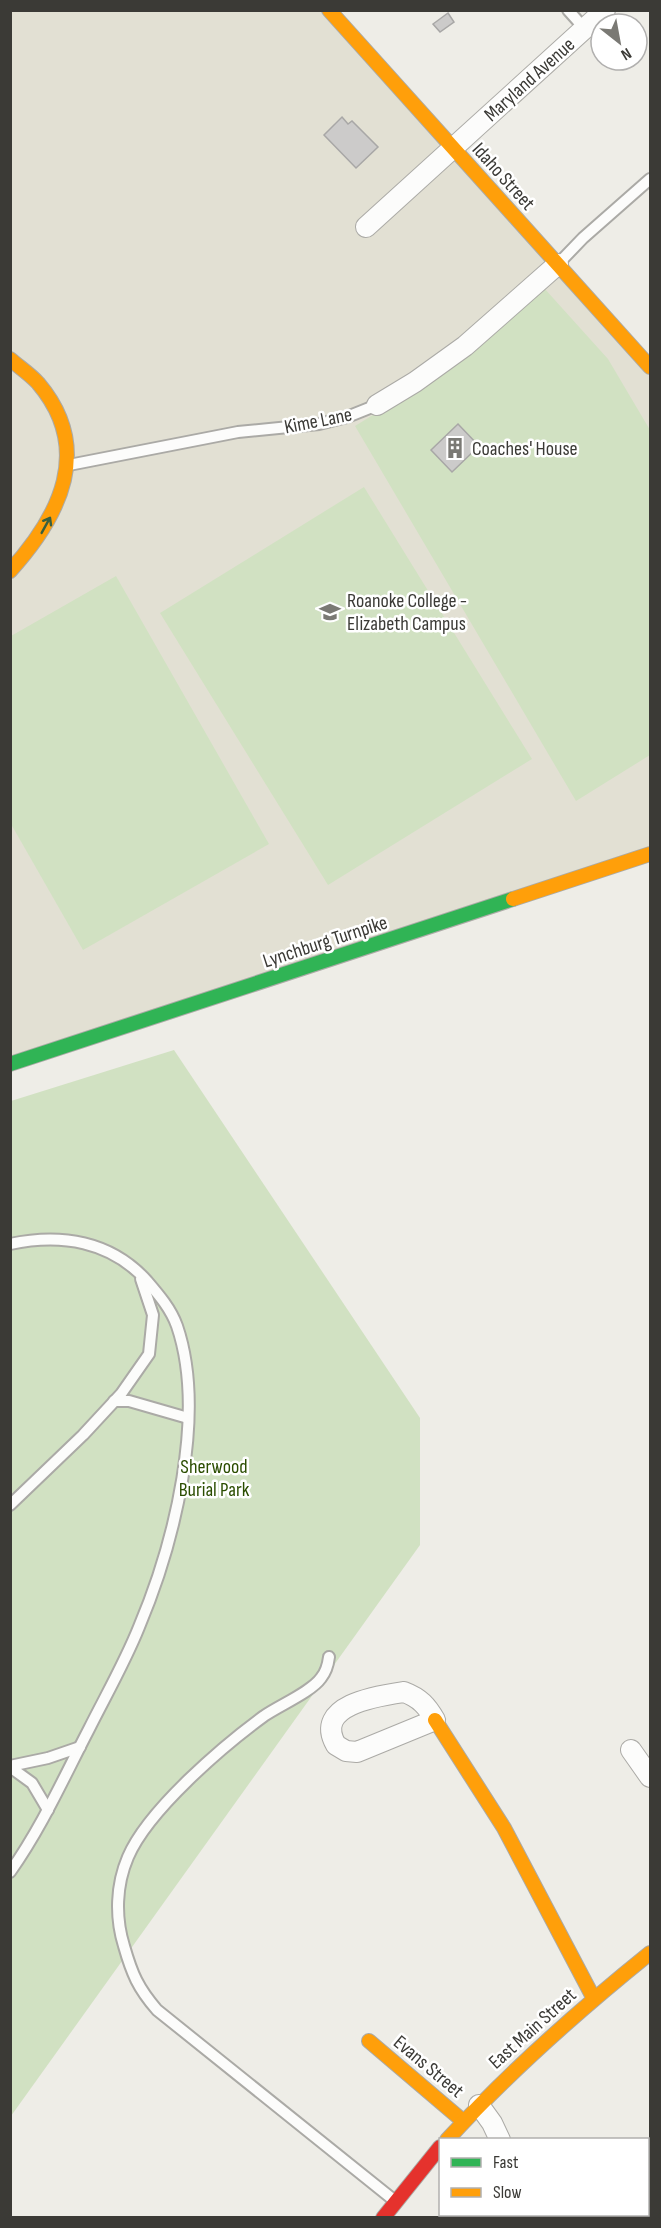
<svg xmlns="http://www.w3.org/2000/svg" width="661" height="2228" font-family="'Sofia Sans Condensed',sans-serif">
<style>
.built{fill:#e2e0d3}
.green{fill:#d1e1c2}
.building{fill:#cccbca;stroke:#a8a7a6;stroke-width:1.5}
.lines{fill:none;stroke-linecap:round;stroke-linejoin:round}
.lane-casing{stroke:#abaaa6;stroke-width:14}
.street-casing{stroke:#abaaa6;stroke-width:22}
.fast-casing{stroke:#abaaa6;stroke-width:16}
.slow-casing{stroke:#abaaa6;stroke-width:16}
.jam-casing{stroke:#abaaa6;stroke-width:16}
.lane{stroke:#fcfcfb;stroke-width:10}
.street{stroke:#fcfcfb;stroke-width:20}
.fast{stroke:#30b455;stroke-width:14}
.slow{stroke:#ff9f0a;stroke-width:14}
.jam{stroke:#e5322d;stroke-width:14}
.oneway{stroke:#385f3f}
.labels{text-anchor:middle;stroke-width:5;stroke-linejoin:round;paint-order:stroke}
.street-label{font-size:20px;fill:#3b3a36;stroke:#fff}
.poi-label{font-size:20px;fill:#3b3a36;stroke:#fff;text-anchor:start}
.park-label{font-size:20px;fill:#2b4d00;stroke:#fff}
</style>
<rect width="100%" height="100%" fill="#eeede7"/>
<polygon class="built" points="10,11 329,11 650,370 650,854 11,1064"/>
<g class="green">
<polygon points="544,288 608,359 650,430 650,755 576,801 355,426 453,366"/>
<polygon points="364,487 532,759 328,885 160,613"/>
<polygon points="116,576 269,844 83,950 11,824 11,636"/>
<polygon points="174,1050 420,1418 420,1545 11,2116 11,1101"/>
</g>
<g class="building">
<polygon points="448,13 454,22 440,32 433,24"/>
<polygon points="342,117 348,124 352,121 378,147 356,168 324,135"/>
<polygon points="458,424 479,446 452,472 431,450"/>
</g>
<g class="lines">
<defs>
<g id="lane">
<polyline points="568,10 585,29"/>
<polyline points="558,264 583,238 650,179"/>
<polyline points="69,465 238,432 319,424 347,417 377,405"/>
<path d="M10,1244C61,1233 111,1241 147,1281C159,1295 171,1309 177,1326C207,1414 174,1544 139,1627C125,1662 106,1695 89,1729C64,1777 42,1827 10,1872"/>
<polyline points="114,1401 129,1401 188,1418"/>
<polyline points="10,1505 83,1435 121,1394 149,1354 153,1315 141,1279"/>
<path d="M329,1657C328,1665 326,1672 321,1678C311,1692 280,1705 264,1716C223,1746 148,1810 128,1857C116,1885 115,1917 124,1946C132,1974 138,1988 157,2010L395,2201"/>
<polyline points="10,1766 48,1758 80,1747"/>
<polyline points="10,1767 32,1783 48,1810"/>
</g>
<g id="street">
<polyline points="366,227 605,10"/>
<polyline points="377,405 415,382 465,346 558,264"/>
<path d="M404,1692C420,1698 427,1706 435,1720L357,1752L346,1751L336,1745C313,1705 377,1696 404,1692Z"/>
<polyline points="631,1750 650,1777"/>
<polyline points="479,2105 492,2123 500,2140"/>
<polyline points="524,2214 525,2218"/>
</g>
<polyline id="fast" points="10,1064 513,899"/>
<g id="slow">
<polyline points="329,10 650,367"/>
<path d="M10,359C19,367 30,374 38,383C94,449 60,516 10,571"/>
<polyline points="513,899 650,854"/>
<polyline points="435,1720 504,1828 594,1999"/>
<polyline points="369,2041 463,2121"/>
<path d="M447,2140C509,2072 578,2011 650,1953"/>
</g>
<polyline id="jam" points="383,2218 440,2147"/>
</defs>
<use href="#lane" class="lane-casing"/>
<use href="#street" class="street-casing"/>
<use href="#fast" class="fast-casing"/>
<use href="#slow" class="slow-casing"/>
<use href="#jam" class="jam-casing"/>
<use href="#lane" class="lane"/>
<use href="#street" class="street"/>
<use href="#fast" class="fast"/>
<use href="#slow" class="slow"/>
<use href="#jam" class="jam"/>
</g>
<defs><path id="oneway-shaft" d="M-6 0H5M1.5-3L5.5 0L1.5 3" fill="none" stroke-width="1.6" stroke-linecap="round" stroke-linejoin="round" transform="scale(1.5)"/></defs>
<use class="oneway" href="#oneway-shaft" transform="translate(46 525) rotate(-61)"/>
<defs>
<symbol id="building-bare" viewBox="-9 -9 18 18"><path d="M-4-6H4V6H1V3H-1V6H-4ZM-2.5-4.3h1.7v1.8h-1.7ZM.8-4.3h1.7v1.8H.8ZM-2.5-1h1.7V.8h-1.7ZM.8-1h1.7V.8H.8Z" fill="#7a7974" stroke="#fff" stroke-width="2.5" paint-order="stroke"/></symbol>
<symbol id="university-bare" viewBox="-9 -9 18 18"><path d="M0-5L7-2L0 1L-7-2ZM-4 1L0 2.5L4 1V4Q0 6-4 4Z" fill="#7a7974" stroke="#fff" stroke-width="2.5" paint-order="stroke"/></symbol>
</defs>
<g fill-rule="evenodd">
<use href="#building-bare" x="440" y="433" width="30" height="30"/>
<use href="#university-bare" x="315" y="597" width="30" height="30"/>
</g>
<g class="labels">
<g class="street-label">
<text transform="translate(529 79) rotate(-42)" y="7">Maryland Avenue</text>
<text transform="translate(504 176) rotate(48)" y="7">Idaho Street</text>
<text transform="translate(318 420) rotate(-11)" y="7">Kime Lane</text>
<text transform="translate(325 941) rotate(-18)" y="7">Lynchburg Turnpike</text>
<text transform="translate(532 2028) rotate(-42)" y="7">East Main Street</text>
<text transform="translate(429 2066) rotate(40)" y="7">Evans Street</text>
</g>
<g class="poi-label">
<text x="472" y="455">Coaches' House</text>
<text x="347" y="607">Roanoke College -<tspan x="347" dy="23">Elizabeth Campus</tspan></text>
</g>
<g class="park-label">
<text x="214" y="1473">Sherwood<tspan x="214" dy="23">Burial Park</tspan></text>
</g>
</g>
<rect width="661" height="2228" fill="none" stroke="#3b3a36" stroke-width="24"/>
<rect x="439" y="2138" width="210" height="78" fill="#ffffff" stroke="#b1b0af" stroke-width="1.5"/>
<rect x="451" y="2158" width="30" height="9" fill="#30b455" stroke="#b1b0af" stroke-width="1.5"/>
<text x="493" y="2168" font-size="18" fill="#3b3a36">Fast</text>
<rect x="451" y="2188" width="30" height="9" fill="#ff9f0a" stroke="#b1b0af" stroke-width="1.5"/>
<text x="493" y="2198" font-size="18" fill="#3b3a36">Slow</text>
<g transform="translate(619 42) rotate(149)"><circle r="28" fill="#ffffff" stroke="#b1b0af" stroke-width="1.5"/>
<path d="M0-4.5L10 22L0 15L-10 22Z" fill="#7a7974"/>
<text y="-9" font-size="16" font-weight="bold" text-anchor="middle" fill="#3b3a36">N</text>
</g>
</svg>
